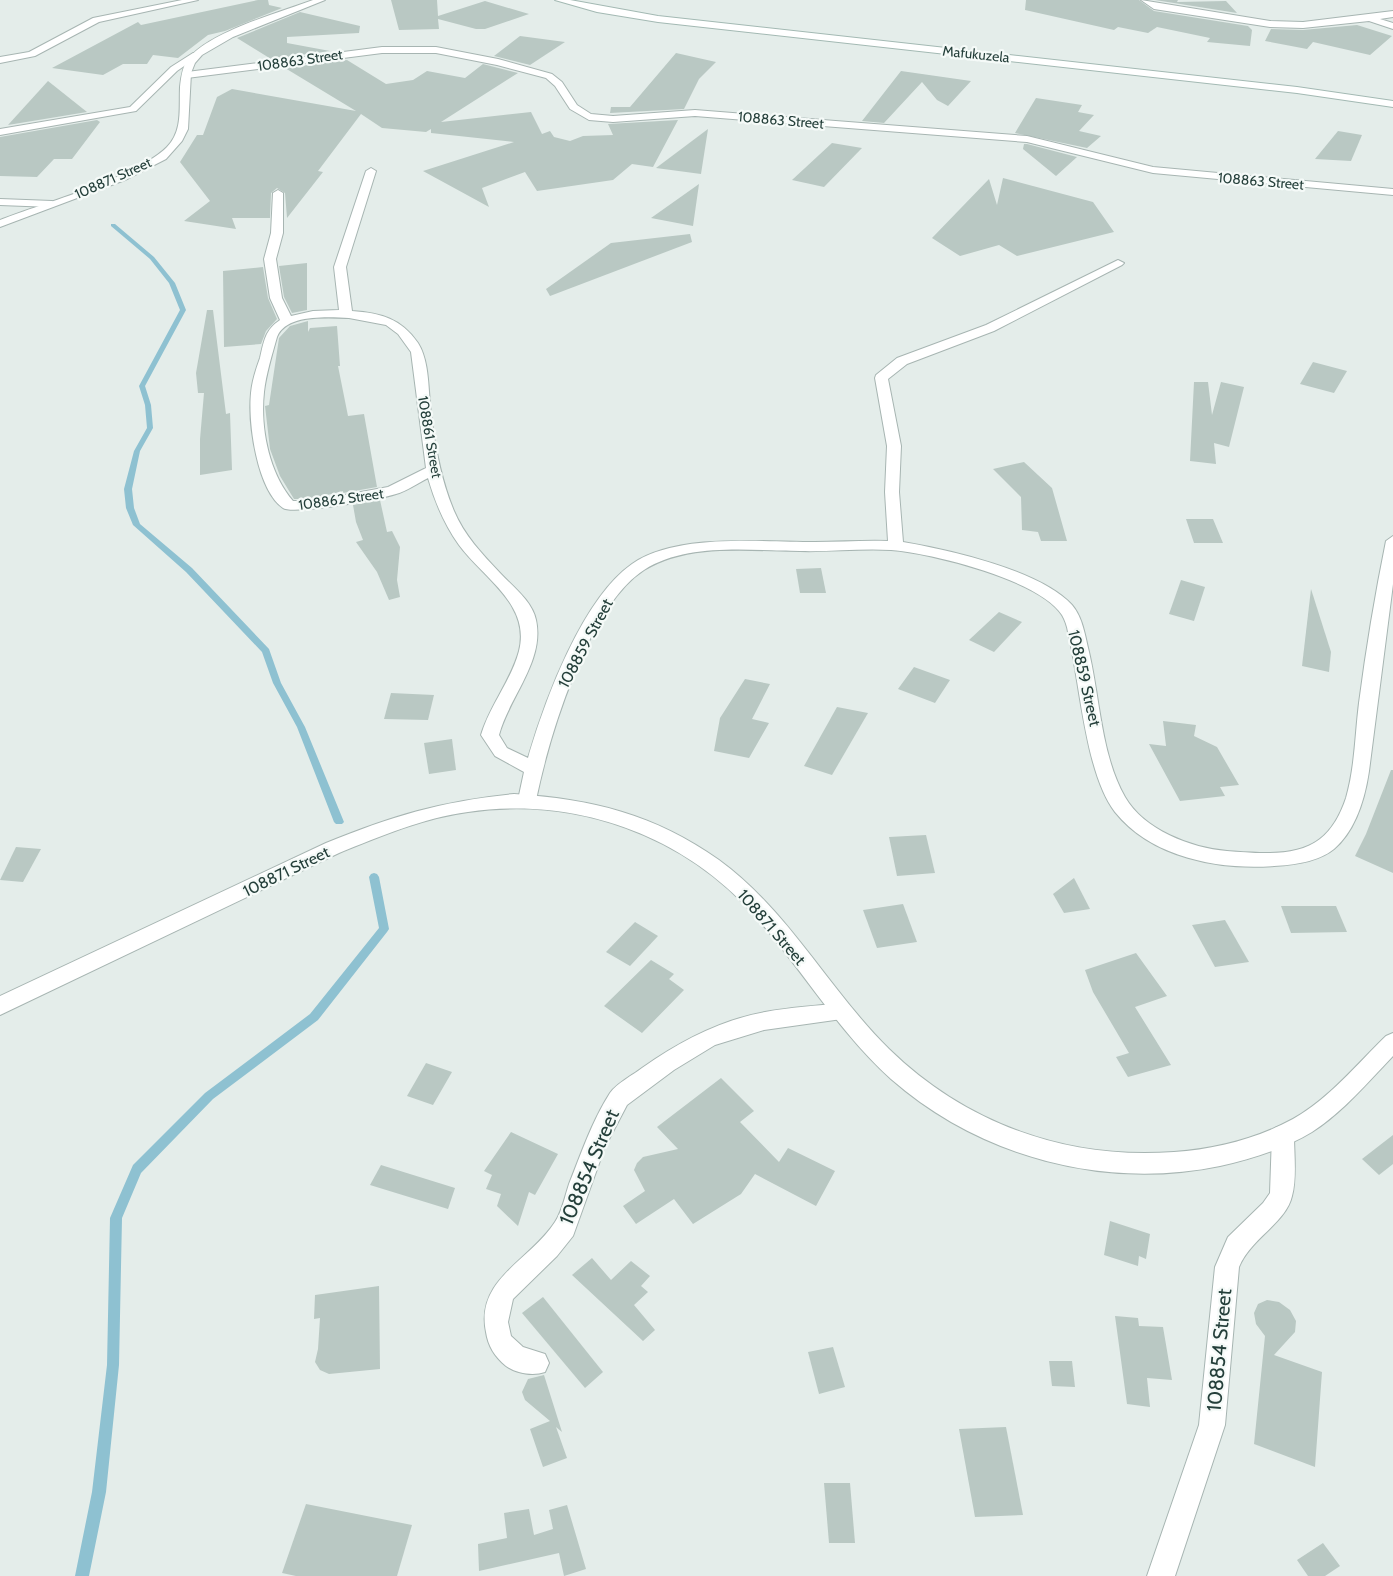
<svg xmlns="http://www.w3.org/2000/svg" width="1393" height="1576" font-family="Cabin,sans-serif">
<style>
.lines{fill:none;stroke-linecap:round;stroke-linejoin:round}
.stream{fill:#8ec1d1;fill-rule:evenodd}
.building{fill:#b9c8c3}
.minor-casing{stroke:#a7b5b2;stroke-width:2}
.tertiary-casing{stroke:#a7b5b2;stroke-width:2}
.secondary-casing{stroke:#a3b9b3;stroke-width:2}
.minor{fill:#fff;fill-rule:evenodd}
.tertiary{fill:#fff;fill-rule:evenodd}
.secondary{fill:#fff;fill-rule:evenodd}
.labels{text-anchor:middle;stroke-width:4.5;stroke-linejoin:round;paint-order:stroke}
.far-street-label{font-size:14px;fill:#243f3a;stroke:#f5faf8}
.street-label{font-size:16px;fill:#243f3a;stroke:#f5faf8}
.near-street-label{font-size:20px;fill:#243f3a;stroke:#f5faf8}
</style>
<rect width="100%" height="100%" fill="#e4edea"/>
<g class="lines">
<g class="stream">
<polygon points="111,224 115,224 154,257 175,283 186,310 145,386 151,405 153,428 140,451 132,489 134,508 140,524 192,568 269,649 281,683 305,727 344,822 342,824 336,824 334,822 297,727 273,683 262,652 186,572 133,525 126,508 124,489 134,451 147,428 145,405 139,386 180,310 169,283 150,259 111,226"/>
<polygon points="374,873 377,874 379,877 389,929 387,932 318,1020 213,1099 141,1173 122,1218 119,1365 106,1492 89,1576 75,1576 92,1492 107,1365 110,1218 133,1165 205,1093 310,1014 379,928 369,877 371,874"/>
</g>
</g>
<g class="building">
<polygon points="258,0 268,0 269,5 282,8 225,31 208,35 178,58 153,55 147,64 123,64 103,75 52,68 138,22 141,25"/>
<polygon points="391,0 437,0 438,16 485,1 529,14 485,29 476,29 438,19 439,29 399,30"/>
<polygon points="1026,0 1139,0 1154,11 1248,26 1252,30 1250,46 1207,42 1210,38 1157,27 1148,33 1118,27 1114,30 1025,10"/>
<polygon points="1155,0 1178,0 1177,2 1226,1 1237,13"/>
<polygon points="300,12 360,26 359,33 287,37 287,43 330,51 271,59 237,38"/>
<polygon points="1357,25 1392,36 1370,55 1313,42 1307,49 1265,41 1271,29 1303,30"/>
<polygon points="520,36 565,42 530,65 494,56"/>
<polygon points="676,53 716,62 699,79 684,109 610,113 611,107 630,107"/>
<polygon points="347,60 386,84 413,80 427,71 465,78 483,64 518,73 441,122 531,112 542,134 550,131 554,137 570,141 583,136 613,135 608,124 678,120 653,167 632,164 613,180 537,191 525,172 482,188 489,207 423,171 514,142 431,133 431,129 426,132 382,128 361,114 318,171 323,172 287,218 285,193 277,188 271,193 270,218 232,218 236,229 184,221 210,201 180,162 197,135 203,135 217,97 232,89 356,111 285,68"/>
<polygon points="901,71 971,81 948,106 937,100 922,82 884,123 862,121"/>
<polygon points="48,81 87,112 8,125"/>
<polygon points="1036,98 1082,105 1078,112 1094,115 1079,131 1101,136 1087,148 1015,133"/>
<polygon points="97,120 100,122 72,159 54,159 37,177 0,176 0,137"/>
<polygon points="708,129 701,174 656,168"/>
<polygon points="1338,131 1362,135 1351,161 1315,159"/>
<polygon points="832,143 862,148 824,187 792,180"/>
<polygon points="1024,144 1027,144 1077,157 1056,176 1023,149"/>
<polygon points="1003,178 1093,202 1114,232 1017,256 999,245 960,256 932,238 989,179 997,205"/>
<polygon points="699,184 693,226 651,218"/>
<polygon points="690,234 692,242 550,296 546,289 611,243"/>
<polygon points="307,263 307,310 292,313 284,297 279,266"/>
<polygon points="263,267 268,298 277,319 266,331 261,344 224,347 223,271"/>
<polygon points="207,310 213,310 226,414 230,413 232,470 200,475 200,439 204,393 198,393 196,373"/>
<polygon points="308,321 308,332 310,328 337,326 340,366 338,366 348,416 364,414 377,487 343,493 343,491 312,499 294,499 280,476 270,449 265,406 269,405 279,338 290,326"/>
<polygon points="1313,362 1347,371 1334,393 1300,384"/>
<polygon points="1194,382 1208,382 1212,415 1221,382 1244,387 1229,447 1214,443 1216,464 1190,461"/>
<polygon points="1024,462 1052,488 1067,541 1041,541 1038,532 1022,530 1021,497 993,469"/>
<polygon points="380,500 387,532 392,531 400,547 397,580 400,597 389,600 377,572 356,542 363,540 356,522 353,505"/>
<polygon points="1186,519 1213,519 1223,543 1194,543"/>
<polygon points="821,568 826,593 800,593 796,569"/>
<polygon points="1181,580 1205,587 1194,621 1169,614"/>
<polygon points="1311,589 1331,652 1329,672 1302,666"/>
<polygon points="999,612 1022,622 994,652 969,640"/>
<polygon points="914,667 950,680 935,703 898,689"/>
<polygon points="745,679 770,684 752,719 769,723 749,758 714,751 720,718"/>
<polygon points="391,693 434,695 428,720 384,719"/>
<polygon points="837,707 868,713 832,775 804,766"/>
<polygon points="1163,721 1196,725 1194,736 1217,747 1239,785 1220,787 1225,796 1180,801 1149,744 1166,746"/>
<polygon points="452,739 456,770 429,774 424,743"/>
<polygon points="1391,770 1393,770 1393,873 1355,856 1366,834"/>
<polygon points="926,835 935,873 897,876 889,837"/>
<polygon points="16,847 41,849 23,882 0,880"/>
<polygon points="1074,878 1090,909 1064,913 1053,894"/>
<polygon points="903,904 917,942 877,948 863,910"/>
<polygon points="1281,906 1336,906 1347,932 1291,933"/>
<polygon points="1225,920 1249,962 1215,967 1192,925"/>
<polygon points="635,922 658,936 630,966 606,952"/>
<polygon points="1136,953 1167,996 1135,1007 1171,1065 1128,1077 1116,1057 1129,1053 1093,992 1085,970"/>
<polygon points="651,960 674,974 669,979 684,990 642,1033 604,1006"/>
<polygon points="426,1063 452,1072 433,1105 407,1096"/>
<polygon points="721,1078 754,1111 740,1122 779,1162 788,1148 835,1171 816,1206 755,1174 741,1194 693,1224 674,1199 636,1224 623,1206 645,1191 634,1170 637,1163 643,1157 678,1149 657,1127"/>
<polygon points="511,1132 558,1154 535,1195 529,1192 518,1226 497,1206 501,1194 486,1189 492,1175 484,1171"/>
<polygon points="1393,1135 1393,1164 1379,1175 1362,1159"/>
<polygon points="381,1165 455,1188 448,1209 370,1185"/>
<polygon points="1110,1221 1150,1234 1146,1259 1139,1256 1138,1266 1104,1255"/>
<polygon points="592,1258 611,1280 631,1261 650,1276 641,1286 648,1292 634,1305 655,1330 643,1341 572,1275"/>
<polygon points="379,1286 380,1369 329,1374 320,1370 315,1362 318,1349 320,1318 314,1319 315,1295"/>
<polygon points="543,1297 603,1372 585,1388 522,1313"/>
<polygon points="1267,1300 1279,1302 1290,1310 1296,1321 1295,1332 1274,1355 1322,1372 1315,1467 1254,1444 1265,1336 1256,1324 1254,1313 1258,1304"/>
<polygon points="1115,1316 1138,1318 1139,1326 1163,1327 1172,1380 1147,1378 1150,1407 1127,1404"/>
<polygon points="833,1347 845,1387 819,1394 808,1352"/>
<polygon points="1049,1361 1072,1361 1075,1387 1052,1386"/>
<polygon points="544,1375 562,1432 556,1427 567,1458 543,1467 530,1429 550,1421 525,1400 522,1392 528,1379"/>
<polygon points="1006,1427 1023,1515 975,1517 959,1429"/>
<polygon points="824,1483 850,1483 855,1543 829,1543"/>
<polygon points="306,1504 412,1525 397,1576 296,1576 282,1573"/>
<polygon points="567,1505 586,1569 564,1576 559,1553 479,1571 478,1544 507,1538 504,1513 529,1509 534,1535 553,1529 549,1510"/>
<polygon points="1323,1543 1340,1566 1325,1576 1308,1576 1297,1560"/>
</g>
<g class="lines">
<defs>
<g id="minor">
<polygon points="182,0 198,0 99,22 35,56 0,63 0,57 29,52 93,18"/>
<polygon points="1141,0 1270,21 1303,22 1393,11 1393,17 1380,19 1393,23 1393,29 1369,21 1303,28 1270,27 1154,9"/>
<polygon points="382,47 436,47 498,59 552,74 562,82 577,105 591,114 613,116 695,110 1027,136 1153,167 1393,189 1393,195 1153,173 1027,142 695,116 613,122 589,120 570,109 555,86 546,78 497,65 436,53 382,53 187,78 182,75 187,72"/>
<polygon points="193,53 200,55 177,71 136,111 0,135 0,129 130,107 171,67"/>
<path d="M371,168L376,171L346,267L352,311C380,313 401,318 418,343C430,362 428,392 431,414C435,448 441,480 454,511C464,535 482,554 500,573C513,587 532,601 536,620C545,661 509,697 499,735L507,748L528,758C545,700 582,599 632,564C676,533 763,542 815,542C840,542 864,540 888,541L885,492L887,446L875,378L876,375L897,358L986,325L1118,260L1124,263L1122,265L994,331L907,364L888,379L901,446L899,492L903,542C949,550 1040,570 1072,605C1083,618 1085,636 1089,652C1100,699 1101,755 1125,797C1144,830 1191,848 1227,851C1255,853 1296,858 1320,839C1333,829 1341,813 1346,798C1355,767 1355,734 1359,703C1366,649 1375,595 1386,541L1393,536V584L1369,771C1365,798 1356,830 1334,849C1318,862 1294,865 1274,866C1219,870 1152,858 1115,812C1085,773 1080,682 1068,632C1067,626 1065,620 1062,615C1040,580 931,553 891,550C861,548 830,552 800,551C751,551 688,542 644,570C588,606 549,737 536,800L533,805L527,807L521,805L518,800L524,772L495,756L481,735C490,705 511,681 519,651C531,604 483,578 459,545C444,524 435,502 428,478C418,483 407,491 396,494C382,499 292,515 283,508C257,490 248,423 251,393C252,381 256,369 260,358C264,341 265,330 280,320L270,298L264,259L271,233L273,193L278,190L283,193V233L276,259L282,298L291,316L313,311L339,310L334,267L366,171ZM349,318L386,325L398,334L411,352L426,468L388,487L312,501H293C269,473 260,428 264,392C266,374 272,355 277,337C286,314 328,317 349,318Z"/>
<polygon points="0,199 52,201 57,204 52,207 0,205"/>
<path d="M842,1003L849,1006L852,1012L849,1018L764,1030L715,1045L674,1070L627,1105L605,1147L573,1236L557,1256L513,1299L508,1322L511,1336L523,1347L545,1354L549,1363L545,1372C534,1376 517,1374 506,1366C495,1357 488,1346 486,1332C475,1279 531,1260 555,1222C562,1212 565,1196 569,1184C581,1154 592,1121 610,1093C617,1083 633,1075 642,1068C679,1042 720,1020 765,1012C790,1007 817,1006 842,1003Z"/>
<path d="M1283,1125L1291,1128L1294,1135C1294,1154 1297,1178 1292,1196C1286,1223 1250,1239 1239,1267L1225,1425L1175,1576H1147L1199,1425L1215,1267L1228,1237L1263,1203L1270,1193L1272,1135L1275,1128Z"/>
</g>
<g id="tertiary">
<path d="M313,0H325L233,37L202,55L195,63L191,73L188,129L182,141L166,159L125,180L0,227V220C43,203 136,178 167,147C183,131 179,108 180,87C181,78 182,68 187,61C205,33 281,12 313,0Z"/>
<path d="M514,794C592,799 654,814 719,860C788,910 829,990 889,1049C966,1124 1067,1160 1174,1152C1215,1149 1256,1139 1293,1119C1329,1099 1357,1064 1386,1036L1393,1033V1056C1368,1082 1343,1112 1312,1132C1284,1149 1251,1159 1220,1166C1104,1190 980,1157 891,1079C839,1032 803,971 757,918C685,835 576,796 468,812C423,818 381,836 339,853L0,1015V996L326,843C392,816 442,801 514,794Z"/>
</g>
<polygon id="secondary" points="555,0 570,0 658,16 1297,87 1393,101 1393,107 1297,93 658,22 597,12"/>
</defs>
<use href="#minor" class="minor-casing"/>
<use href="#tertiary" class="tertiary-casing"/>
<use href="#secondary" class="secondary-casing"/>
<use href="#minor" class="minor"/>
<use href="#tertiary" class="tertiary"/>
<use href="#secondary" class="secondary"/>
</g>
<g class="labels">
<g class="far-street-label">
<text transform="translate(976 54) rotate(6)" y="5">Mafukuzela</text>
<text transform="translate(300 60) rotate(-8)" y="5">108863 Street</text>
<text transform="translate(781 120) rotate(5)" y="5">108863 Street</text>
<text transform="translate(113 178) rotate(-24)" y="5">108871 Street</text>
<text transform="translate(1261 181) rotate(5)" y="5">108863 Street</text>
<text transform="translate(430 437) rotate(80)" y="5">108861 Street</text>
<text transform="translate(341 499) rotate(-8)" y="5">108862 Street</text>
</g>
<g class="street-label">
<text transform="translate(585 643) rotate(-62)" y="6">108859 Street</text>
<text transform="translate(1085 678) rotate(77)" y="6">108859 Street</text>
<text transform="translate(286 871) rotate(-26)" y="6">108871 Street</text>
<text transform="translate(772 927) rotate(49)" y="6">108871 Street</text>
</g>
<g class="near-street-label">
<text transform="translate(589 1167) rotate(-67)" y="7">108854 Street</text>
<text transform="translate(1219 1350) rotate(-85)" y="7">108854 Street</text>
</g>
</g>
</svg>
